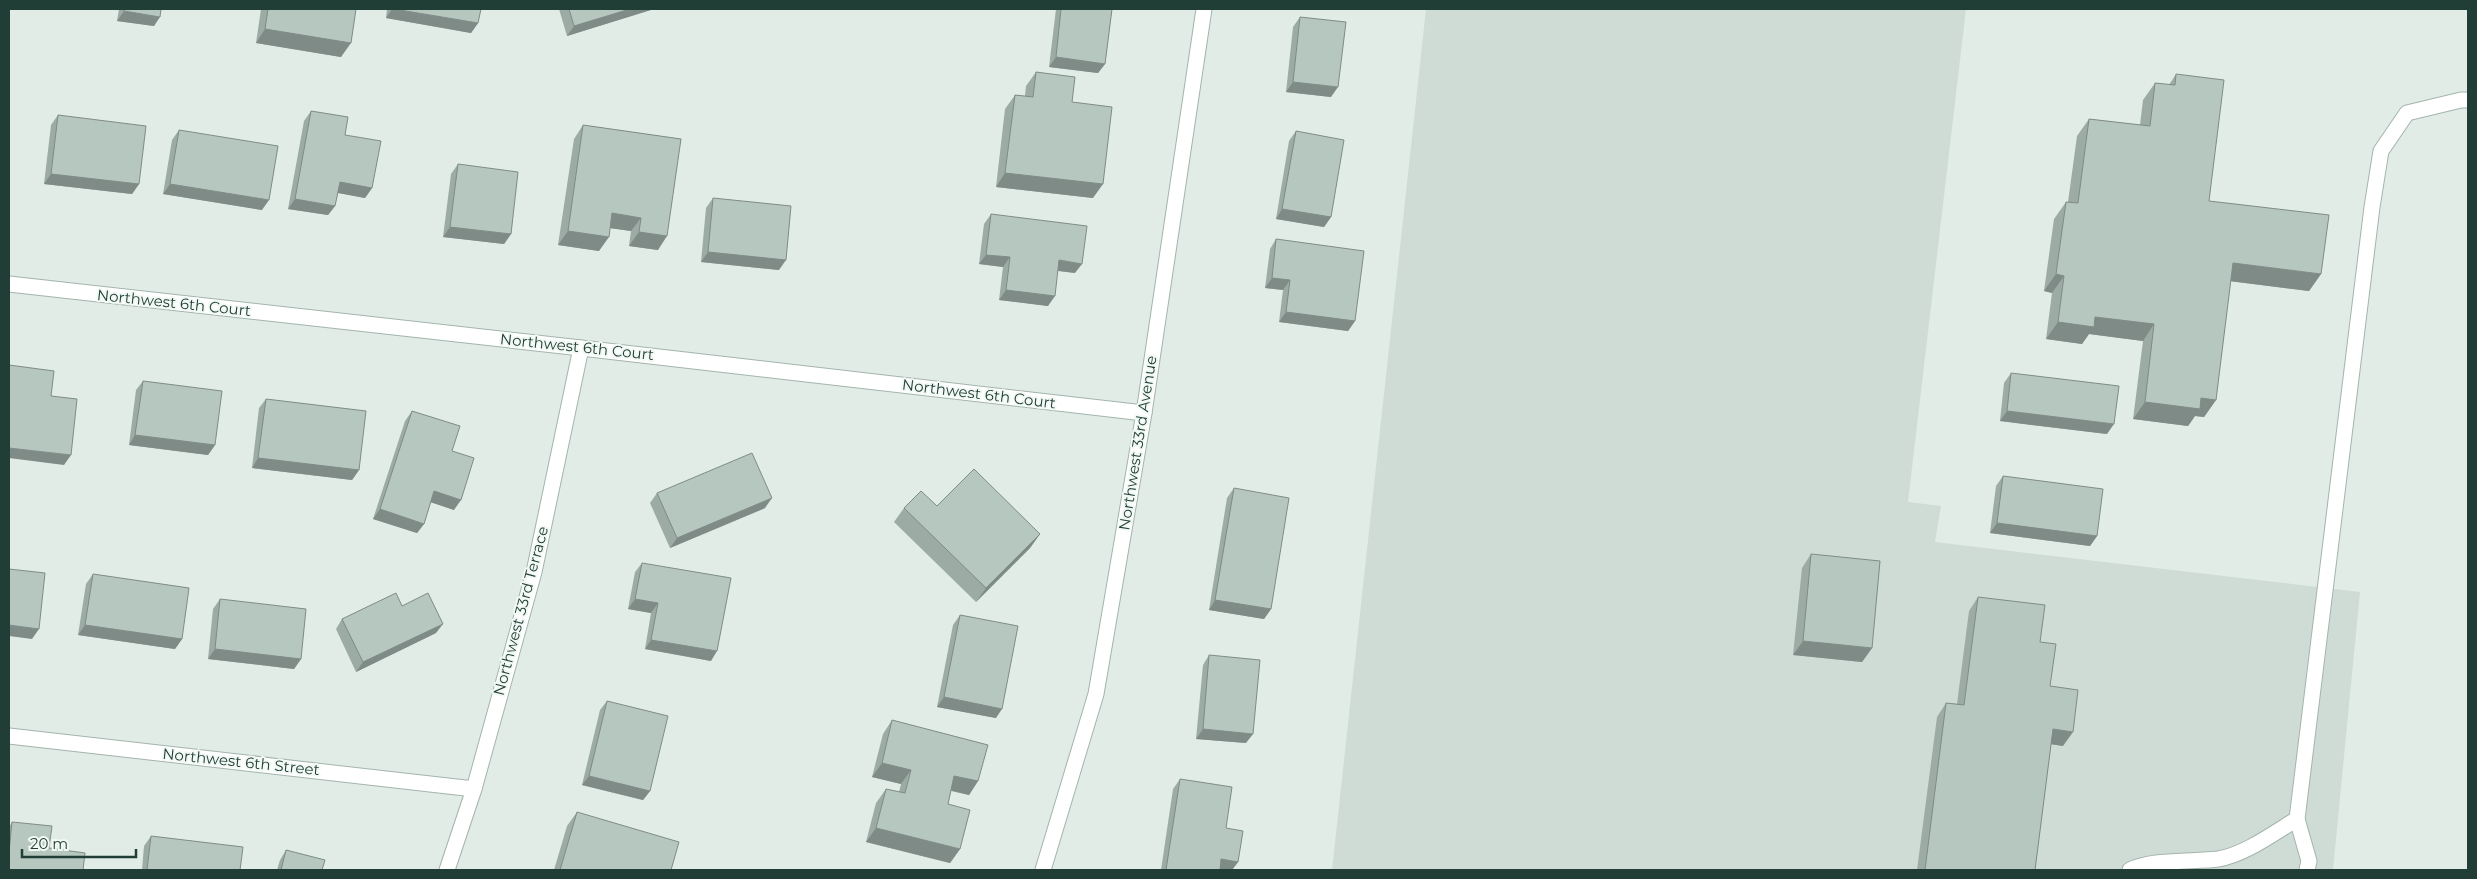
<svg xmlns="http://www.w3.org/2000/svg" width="2477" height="879" font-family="Montserrat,sans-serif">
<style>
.built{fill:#cfdcd6}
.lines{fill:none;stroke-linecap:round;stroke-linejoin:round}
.service-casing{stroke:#a3b4ae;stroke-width:17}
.minor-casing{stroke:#a3b4ae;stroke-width:17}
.service{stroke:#fff;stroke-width:15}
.minor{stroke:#fff;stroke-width:15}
.wall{fill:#9daba5}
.shaded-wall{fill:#7f8b86}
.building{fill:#b6c7c0;stroke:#7f8b86}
.labels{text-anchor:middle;stroke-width:4;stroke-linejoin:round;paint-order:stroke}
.street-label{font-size:15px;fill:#203e35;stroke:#f2f9f5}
</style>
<rect width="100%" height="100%" fill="#e1ece7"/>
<polygon class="built" points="1426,9 1966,9 1908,502 1941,506 1935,542 2360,592 2333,870 1332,870"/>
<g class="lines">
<defs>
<g id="service">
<path d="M2130,870C2152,859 2194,862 2218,859C2244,855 2274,833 2297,819"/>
<polyline points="2307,870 2309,861 2297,819 2372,207 2381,151 2407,113 2461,100 2468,100"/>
</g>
<g id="minor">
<polyline points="9,284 581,348 1144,413"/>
<polyline points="9,736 474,789"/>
<polyline points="447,870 474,789 534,572 581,348"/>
<polyline points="1043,870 1096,694 1144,413 1204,9"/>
</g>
</defs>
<use href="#service" class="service-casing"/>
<use href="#minor" class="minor-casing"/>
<use href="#service" class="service"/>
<use href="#minor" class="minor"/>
</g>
<g class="wall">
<polygon points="119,9 161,9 154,26 117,21"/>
<polygon points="261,9 356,9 341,57 256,43"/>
<polygon points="387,9 481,9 478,23 471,33 386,18"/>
<polygon points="559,9 654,9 567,36"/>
<polygon points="1056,9 1112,9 1105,64 1098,73 1049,67"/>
<polygon points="1300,17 1331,97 1286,92 1293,27"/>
<polygon points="1036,72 1072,102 1093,198 996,187 1005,109 1015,95 1025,96 1026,86"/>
<polygon points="2176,74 2209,201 2321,274 2309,291 2230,281 2216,400 2204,417 2195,416 2188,426 2133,419 2143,341 2089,334 2082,344 2046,339 2052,293 2044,291 2054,219 2066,202 2068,202 2077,136 2089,119 2140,125 2143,100 2155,83 2169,85"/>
<polygon points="311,111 345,135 372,188 365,198 338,193 335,206 328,215 288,209 304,121"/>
<polygon points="58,115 139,184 132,194 44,184 51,125"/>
<polygon points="583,125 681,139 658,250 629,246 631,231 610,228 599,251 558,245 574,139"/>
<polygon points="179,130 262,210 163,194 172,140"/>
<polygon points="1296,131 1331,217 1324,227 1276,219 1289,141"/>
<polygon points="458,164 511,234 504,244 443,237 451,174"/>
<polygon points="713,198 779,270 701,262 706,208"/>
<polygon points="991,214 1075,273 1058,271 1048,306 999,300 1003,267 979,264 984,224"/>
<polygon points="1276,239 1355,321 1348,331 1279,322 1283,290 1265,288 1270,249"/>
<polygon points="2011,373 2107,434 2000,421 2004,383"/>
<polygon points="143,381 215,445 208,455 129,445 136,390"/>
<polygon points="266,399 359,470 352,480 252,468 259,408"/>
<polygon points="412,411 452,451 454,510 431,502 424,524 417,533 373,519 405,421"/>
<polygon points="2003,476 2097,536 2090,546 1990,533 1996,486"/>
<polygon points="1234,488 1271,609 1264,619 1209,610 1227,498"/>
<polygon points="657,493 765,508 670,548 650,503"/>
<polygon points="904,508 1040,534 1030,548 976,602 894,522"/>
<polygon points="1811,554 1872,648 1862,662 1793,655 1802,568"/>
<polygon points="642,563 711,661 645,649 651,613 628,609 635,572"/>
<polygon points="93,574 182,639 175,649 78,635 86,584"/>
<polygon points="1978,597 2040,642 2063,746 2051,744 2035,870 1917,870 1937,717 1946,703 1957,704 1969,611"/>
<polygon points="220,599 301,659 294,669 208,659 213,609"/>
<polygon points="402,606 436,633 356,672 336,629 342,619"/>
<polygon points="960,615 996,718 937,707 953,625"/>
<polygon points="1209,655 1246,743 1196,739 1203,665"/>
<polygon points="607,701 650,791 643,800 582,785 600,710"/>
<polygon points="892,720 978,781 969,795 951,791 948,804 960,849 950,863 866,842 876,803 886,789 899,792 901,784 872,777 883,734"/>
<polygon points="1180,779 1226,828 1238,862 1232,870 1161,870 1173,789"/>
<polygon points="577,812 671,870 554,870 567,826"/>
<polygon points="12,822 49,848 9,870 9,827"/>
<polygon points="151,836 240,870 142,870 144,846"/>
<polygon points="286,850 322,870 277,870 280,860"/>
</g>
<g class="shaded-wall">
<polygon points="392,9 478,23 471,33 386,18"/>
<polygon points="630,9 654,9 567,36 574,26"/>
<polygon points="124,11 160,17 154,26 117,21"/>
<polygon points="265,29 351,43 341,57 256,43"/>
<polygon points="1056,57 1105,64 1098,73 1049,67"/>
<polygon points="1293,82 1338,87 1331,97 1286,92"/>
<polygon points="1005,173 1103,184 1093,198 996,187"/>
<polygon points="51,174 139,184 132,194 44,184"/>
<polygon points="340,182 372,188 365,198 333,192"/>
<polygon points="170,184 269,200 262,210 163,194"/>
<polygon points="295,199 335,206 328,215 288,209"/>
<polygon points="1282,209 1331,217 1324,227 1276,219"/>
<polygon points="612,213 641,218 631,231 602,227"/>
<polygon points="450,227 511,234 504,244 443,237"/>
<polygon points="568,231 609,237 599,251 558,245"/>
<polygon points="639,232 667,236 658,250 629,246"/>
<polygon points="708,252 786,260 779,270 701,262"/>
<polygon points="986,255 1010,257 1003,267 979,264"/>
<polygon points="1059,260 1082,264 1075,273 1052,270"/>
<polygon points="2233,263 2321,274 2309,291 2221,280"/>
<polygon points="2056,274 2064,276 2052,293 2044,291"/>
<polygon points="1272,278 1290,280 1283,290 1265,288"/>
<polygon points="1006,290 1055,296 1048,306 999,300"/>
<polygon points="1286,312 1355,321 1348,331 1279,322"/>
<polygon points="2095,317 2154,324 2143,341 2089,334 2082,344 2046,339 2058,322"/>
<polygon points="2201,398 2216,400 2204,417 2195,416 2188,426 2133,419 2145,402"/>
<polygon points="2007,411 2114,424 2107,434 2000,421"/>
<polygon points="135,435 215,445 208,455 129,445"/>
<polygon points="9,448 71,455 64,465 9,458"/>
<polygon points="258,458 359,470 352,480 252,468"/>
<polygon points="434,491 461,500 454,510 427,501"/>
<polygon points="772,498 765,508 670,548 677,538"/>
<polygon points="380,509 424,524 417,533 373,519"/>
<polygon points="1997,523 2097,536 2090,546 1990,533"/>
<polygon points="1040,534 1030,548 976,602 986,588"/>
<polygon points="635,599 658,603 651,613 628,609"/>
<polygon points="1215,600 1271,609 1264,619 1209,610"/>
<polygon points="443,624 436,633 356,672 363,662"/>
<polygon points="9,625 39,629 32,639 9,636"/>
<polygon points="85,625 182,639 175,649 78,635"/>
<polygon points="651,640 717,651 711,661 645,649"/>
<polygon points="1803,641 1872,648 1862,662 1793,655"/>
<polygon points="215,649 301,659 294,669 208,659"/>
<polygon points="944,697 1002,709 996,718 937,707"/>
<polygon points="1203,729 1253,734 1246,743 1196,739"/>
<polygon points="2053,729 2073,732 2063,746 2043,743"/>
<polygon points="882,763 911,770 901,784 872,777"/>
<polygon points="589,776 650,791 643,800 582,785"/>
<polygon points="954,776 978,781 969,795 945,789"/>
<polygon points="876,828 960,849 950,863 866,842"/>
<polygon points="1221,859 1238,862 1232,870 1215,869"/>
</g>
<g class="building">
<polygon points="124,9 161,9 160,17 124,11"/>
<polygon points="268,9 356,9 351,43 265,29"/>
<polygon points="394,9 481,9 478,23"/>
<polygon points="569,9 630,9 574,26"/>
<polygon points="1061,9 1112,9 1105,64 1056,57"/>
<polygon points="1300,17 1346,22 1338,87 1293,82"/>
<polygon points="1036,72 1075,77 1072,102 1112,107 1103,184 1005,173 1015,95 1033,97"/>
<polygon points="2176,74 2224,80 2209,201 2329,215 2321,274 2233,263 2216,400 2201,398 2200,409 2145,402 2154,324 2095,317 2094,327 2058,322 2064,276 2056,274 2066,202 2078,203 2089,119 2150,126 2155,83 2175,85"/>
<polygon points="311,111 348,117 345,135 381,141 372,188 340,182 335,206 295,199"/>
<polygon points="58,115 146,126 139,184 51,174"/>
<polygon points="583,125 681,139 667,236 639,232 641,218 612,213 609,237 568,231"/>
<polygon points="179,130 278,146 269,200 170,184"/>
<polygon points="1296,131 1344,140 1331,217 1282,209"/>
<polygon points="458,164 518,172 511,234 450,227"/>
<polygon points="713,198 791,206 786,260 708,252"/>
<polygon points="991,214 1087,226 1082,264 1059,260 1055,296 1006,290 1010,257 986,255"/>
<polygon points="1276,239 1364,251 1355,321 1286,312 1290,280 1272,278"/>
<polygon points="9,365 54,371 51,396 77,399 71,455 9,448"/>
<polygon points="2011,373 2119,386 2114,424 2007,411"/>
<polygon points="143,381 222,391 215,445 135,435"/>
<polygon points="266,399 366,411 359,470 258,458"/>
<polygon points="412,411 460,426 452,451 474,458 461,500 434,491 424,524 380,509"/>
<polygon points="752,453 772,498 677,538 657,493"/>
<polygon points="974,469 1040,534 986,588 904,508 921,491 937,506"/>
<polygon points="2003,476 2103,489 2097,536 1997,523"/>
<polygon points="1234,488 1289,498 1271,609 1215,600"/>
<polygon points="1811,554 1880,561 1872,648 1803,641"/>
<polygon points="642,563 731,578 717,651 651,640 658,603 635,599"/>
<polygon points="9,569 45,573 39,629 9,625"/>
<polygon points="93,574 189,588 182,639 85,625"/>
<polygon points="396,593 402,606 428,593 443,624 363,662 342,619"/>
<polygon points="1978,597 2045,605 2040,642 2056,644 2050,686 2078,690 2073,732 2053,729 2035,870 1925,870 1946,703 1964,705"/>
<polygon points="220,599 306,609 301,659 215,649"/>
<polygon points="960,615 1018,626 1002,709 944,697"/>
<polygon points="1209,655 1260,660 1253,734 1203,729"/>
<polygon points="607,701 668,716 650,791 589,776"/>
<polygon points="892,720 988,745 978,781 954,776 948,804 970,810 960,849 876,828 886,789 905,793 911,770 882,763"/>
<polygon points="1180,779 1232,787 1226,828 1243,831 1238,862 1221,859 1220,870 1166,870"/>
<polygon points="577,812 679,842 671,870 560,870"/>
<polygon points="12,822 52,826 49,848 85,853 83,870 9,870 9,852"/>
<polygon points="151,836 243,847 240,870 147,870"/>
<polygon points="286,850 325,860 322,870 281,870"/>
</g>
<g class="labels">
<g class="street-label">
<text transform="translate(174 303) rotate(6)" y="5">Northwest 6th Court</text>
<text transform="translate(577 347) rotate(6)" y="5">Northwest 6th Court</text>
<text transform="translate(979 394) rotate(7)" y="5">Northwest 6th Court</text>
<text transform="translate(1138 443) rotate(-81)" y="5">Northwest 33rd Avenue</text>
<text transform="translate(521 611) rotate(-75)" y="5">Northwest 33rd Terrace</text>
<text transform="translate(241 762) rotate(6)" y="5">Northwest 6th Street</text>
</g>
</g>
<rect width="2477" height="879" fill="none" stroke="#203e35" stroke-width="20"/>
<path d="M22 849v8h114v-8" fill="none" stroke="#203e35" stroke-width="2.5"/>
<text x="30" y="849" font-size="15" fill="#203e35" stroke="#f2f9f5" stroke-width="4" paint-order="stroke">20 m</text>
</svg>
